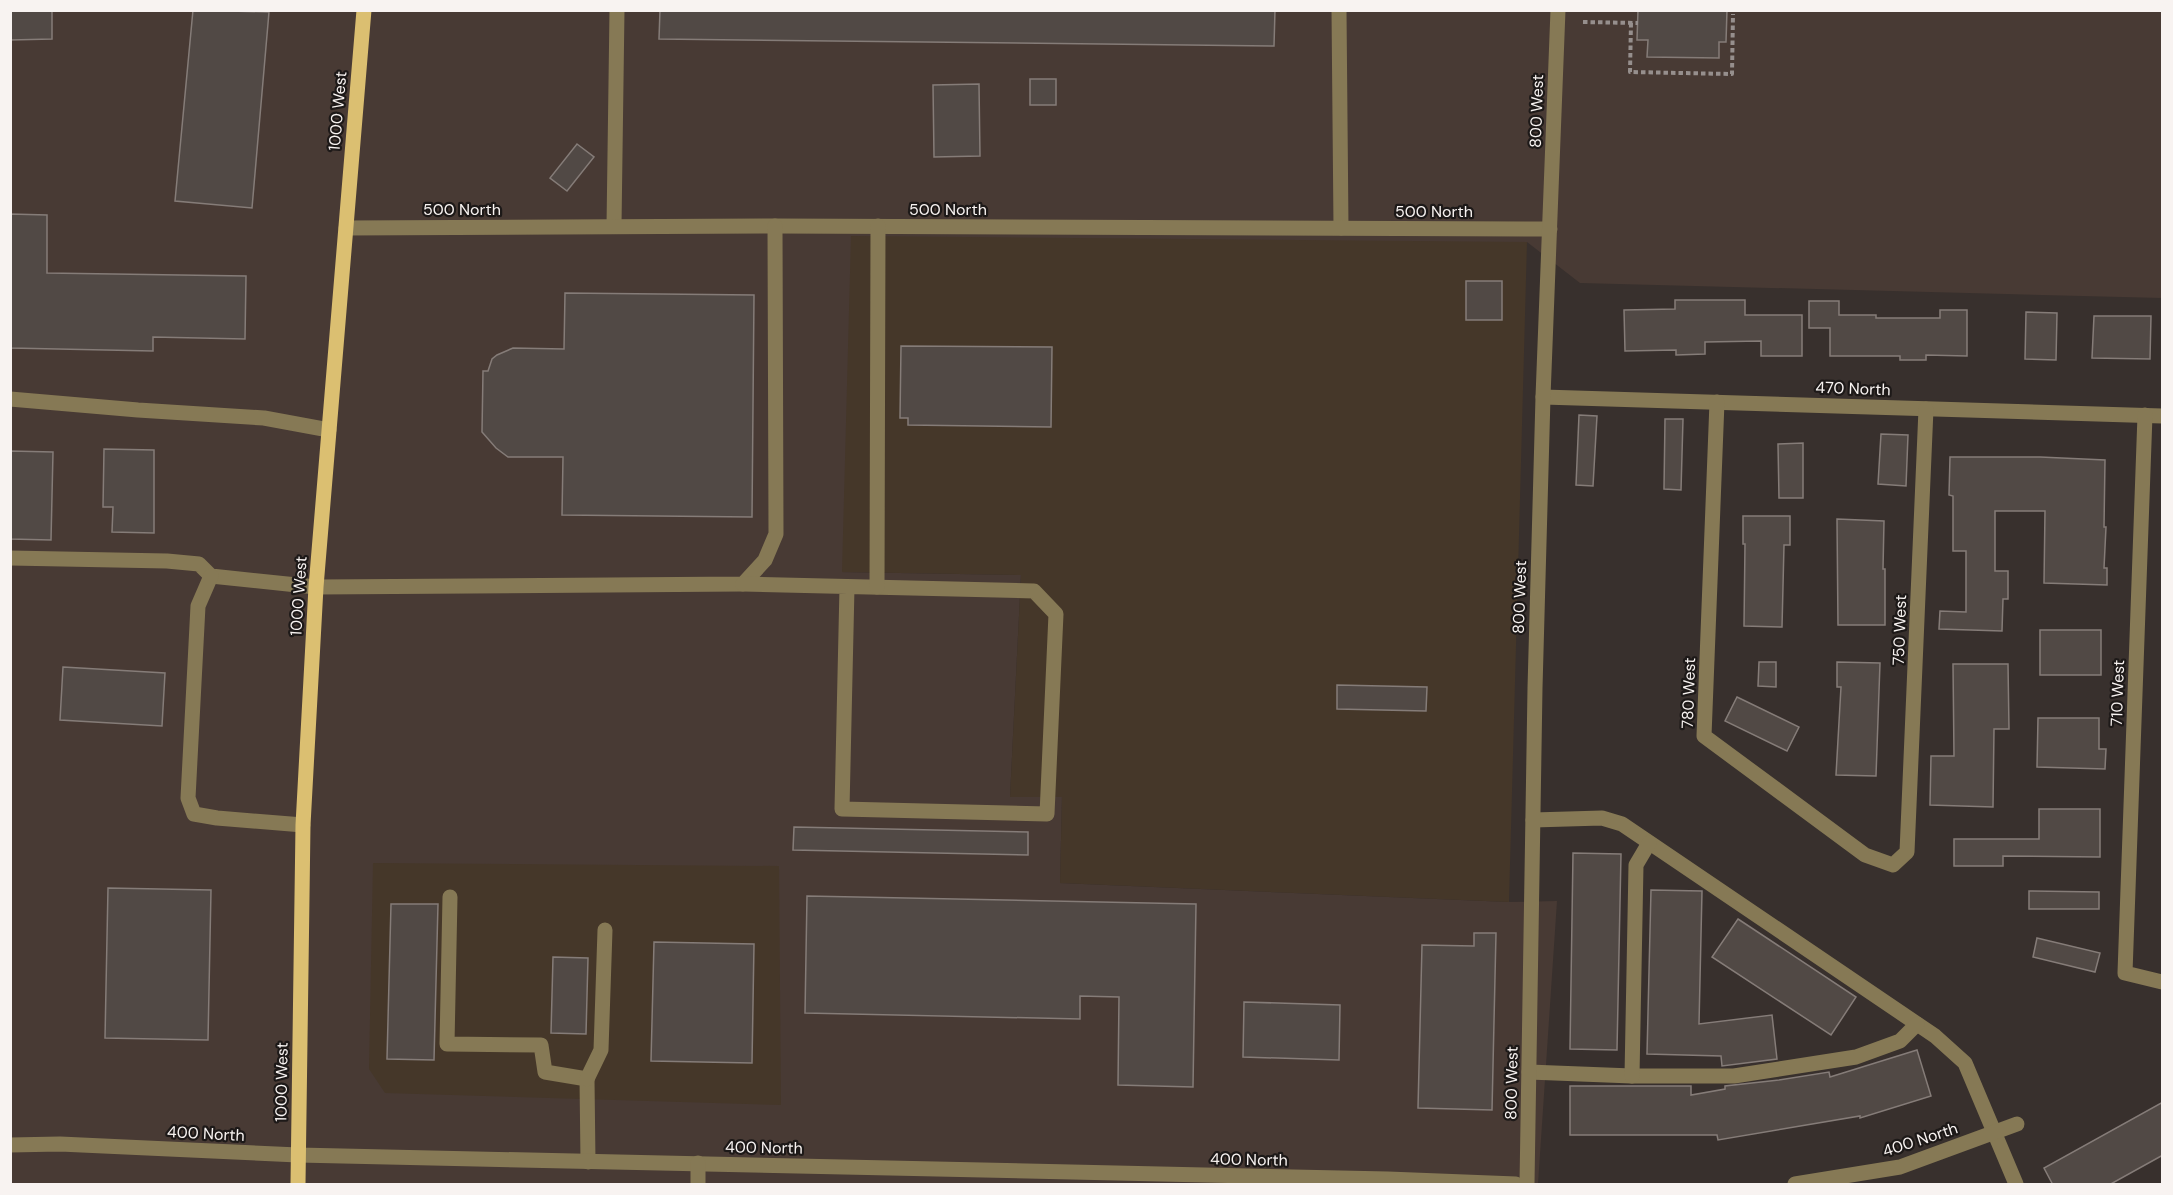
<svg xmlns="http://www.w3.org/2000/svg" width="2173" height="1195" font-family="'DM Sans',sans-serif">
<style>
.built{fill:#483a34}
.industrial{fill:#453729}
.building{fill:#514945;stroke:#857c78;stroke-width:1.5}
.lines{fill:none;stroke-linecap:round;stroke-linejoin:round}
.path{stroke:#968f8d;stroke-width:4;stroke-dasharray:4.5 3;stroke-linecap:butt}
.minor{stroke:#867955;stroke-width:15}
.major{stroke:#dbbf71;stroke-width:15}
.labels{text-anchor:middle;stroke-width:4.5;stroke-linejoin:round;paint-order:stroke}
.street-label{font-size:16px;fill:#f8f3f1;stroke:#1d1918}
</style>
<rect width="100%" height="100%" fill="#38302d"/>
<polygon class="built" points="10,11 2162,11 2162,298 1580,283 1527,242 842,572 1021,575 1010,797 1062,797 1060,883 1509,902 1557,901 1538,1184 11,1184"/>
<g class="industrial">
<polygon points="851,236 1527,242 1509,902 1060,883 1062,797 1010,797 1021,575 842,572"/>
<polygon points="373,863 779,866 781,1105 385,1093 369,1069"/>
</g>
<g class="building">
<polygon points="10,10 52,10 52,39 10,40"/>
<polygon points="193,10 269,12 252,208 175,201"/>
<polygon points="660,10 1275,10 1274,46 659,39"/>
<polygon points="1638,10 1727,10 1726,42 1719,42 1719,58 1647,57 1648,40 1637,40"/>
<rect x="1030" y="79" width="26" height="26"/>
<polygon points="979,84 980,156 934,157 933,85"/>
<polygon points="577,144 594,157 567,191 550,178"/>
<polygon points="10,214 47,215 47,273 246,276 245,339 153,337 153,351 10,348"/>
<rect x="1466" y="281" width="36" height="39"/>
<polygon points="565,293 754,295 752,517 562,515 563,457 508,457 496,448 482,432 483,371 488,371 492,359 497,355 513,348 564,349"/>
<polygon points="1675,300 1745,300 1745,315 1802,315 1802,356 1761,356 1761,341 1705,342 1705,354 1676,355 1676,350 1625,351 1624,310 1675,309"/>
<polygon points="1809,301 1839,301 1839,315 1876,315 1876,318 1940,318 1940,310 1967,310 1967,356 1926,355 1926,360 1900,360 1900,356 1830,356 1830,328 1809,328"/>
<polygon points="2026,312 2057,313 2056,360 2025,359"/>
<polygon points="2094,316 2151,316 2150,359 2092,358"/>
<polygon points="901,346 1052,347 1051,427 908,425 908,418 900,418"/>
<polygon points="1579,415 1597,416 1593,486 1576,485"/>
<polygon points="1665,419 1683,419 1681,490 1664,489"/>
<polygon points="1881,434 1908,435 1906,486 1878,484"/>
<polygon points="1803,443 1803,498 1779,498 1778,444"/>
<polygon points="104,449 154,450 154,533 112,532 113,507 103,507"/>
<polygon points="10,451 53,452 51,540 10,539"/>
<polygon points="1950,457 2040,457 2105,460 2104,527 2106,527 2104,568 2107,568 2107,585 2044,583 2045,511 1995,511 1995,571 2008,571 2008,599 2003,599 2002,631 1939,629 1940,611 1966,612 1966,551 1953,551 1953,496 1949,495"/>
<polygon points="1743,516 1790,516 1790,545 1784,545 1782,627 1744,626 1745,544 1743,544"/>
<polygon points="1837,519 1884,521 1883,569 1885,569 1885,625 1838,625"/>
<rect x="2040" y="630" width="61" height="45"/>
<polygon points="1759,662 1776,662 1776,687 1758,686"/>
<polygon points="1837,662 1880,663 1876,776 1836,775 1841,687 1837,687"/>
<polygon points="1953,664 2008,664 2009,729 1994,729 1993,807 1930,805 1931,756 1954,756"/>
<polygon points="63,667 165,673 162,726 60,720"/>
<polygon points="1337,685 1427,687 1426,711 1337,709"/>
<polygon points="1737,697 1799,727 1787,751 1725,721"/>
<polygon points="2038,718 2099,718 2099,749 2106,749 2105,769 2037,767"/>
<polygon points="2039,809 2100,809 2100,857 2003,856 2003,866 1954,866 1954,839 2039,839"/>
<polygon points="794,827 1028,832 1028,855 793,850"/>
<polygon points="1573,853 1621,854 1617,1050 1570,1049"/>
<polygon points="108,888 211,890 208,1040 105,1038"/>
<polygon points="1651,890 1702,891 1699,1024 1772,1015 1777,1059 1722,1066 1721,1056 1647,1054"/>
<polygon points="2029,891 2099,892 2099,909 2029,909"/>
<polygon points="807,896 1196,904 1193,1087 1118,1085 1119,997 1080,996 1080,1019 805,1013"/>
<polygon points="391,904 438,904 434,1060 387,1059"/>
<polygon points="1738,919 1856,997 1831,1035 1712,957"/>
<polygon points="1474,933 1496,933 1492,1110 1418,1108 1422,945 1474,946"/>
<polygon points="2037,938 2100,953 2095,972 2033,957"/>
<polygon points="654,942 754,944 752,1063 651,1061"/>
<polygon points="553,957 588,958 586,1034 551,1033"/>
<polygon points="1244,1002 1340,1005 1339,1060 1243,1057"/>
<polygon points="1917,1050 1931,1096 1860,1118 1860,1116 1718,1140 1717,1135 1570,1135 1570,1086 1691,1086 1691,1095 1725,1089 1725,1086 1779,1080 1829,1072 1830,1077"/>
<polygon points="2163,1102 2163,1155 2109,1185 2053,1185 2044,1168"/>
</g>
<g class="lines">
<g class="path">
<polyline points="1583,22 1638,23"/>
<polyline points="1631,23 1630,72 1732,74 1733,14"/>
</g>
<g class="minor">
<polyline points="1339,10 1341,228"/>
<polyline points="614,226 617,10"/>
<polyline points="346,228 775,226 1550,229"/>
<polyline points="1543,397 2162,416"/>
<polyline points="10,399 138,410 264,418 329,430"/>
<polyline points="1717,402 1704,736 1865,855 1893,865 1907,852 1926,409"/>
<polyline points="2145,415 2125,973 2162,982"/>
<polyline points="10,558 167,561 199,564 211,576 316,587 743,584 765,560 776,534 775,226"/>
<polyline points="211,576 198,606 188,798 194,814 217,818 303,825"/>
<polyline points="743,584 1034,591 1056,614 1047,814 842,809 847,587"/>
<polyline points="877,587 878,226"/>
<polyline points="1533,820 1602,818 1622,824 1935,1036 1965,1063 2016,1184"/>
<polyline points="450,897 447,1044 541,1045 545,1072 587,1079 588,1162"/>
<polyline points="1529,1072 1632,1076 1734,1076 1856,1057 1900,1041 1917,1024"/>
<polyline points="1632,1076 1636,865 1649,843"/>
<polyline points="587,1079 601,1050 605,930"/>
<polyline points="10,1145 60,1144 298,1155 1388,1179 1516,1184"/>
<polyline points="698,1184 698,1163"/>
<polyline points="1527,1184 1535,688 1543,397 1558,10"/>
<polyline points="1795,1184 1900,1167 2017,1124"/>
</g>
<polyline class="major" points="298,1184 303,825 316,587 364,10"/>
</g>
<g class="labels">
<g class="street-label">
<text transform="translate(337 111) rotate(-85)" y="6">1000 West</text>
<text transform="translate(1536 111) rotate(-88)" y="6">800 West</text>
<text x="462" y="215">500 North</text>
<text x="948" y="215">500 North</text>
<text x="1434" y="217">500 North</text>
<text transform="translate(1853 388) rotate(2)" y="6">470 North</text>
<text transform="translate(298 596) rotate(-86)" y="6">1000 West</text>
<text transform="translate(1519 597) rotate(-88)" y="6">800 West</text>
<text transform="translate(1899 630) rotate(-88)" y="6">750 West</text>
<text transform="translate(1688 693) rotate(-88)" y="6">780 West</text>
<text transform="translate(2117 693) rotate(-88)" y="6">710 West</text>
<text transform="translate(281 1082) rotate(-89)" y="6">1000 West</text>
<text transform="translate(1511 1083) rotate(-89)" y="6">800 West</text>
<text transform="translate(206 1133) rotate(3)" y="6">400 North</text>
<text transform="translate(1920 1139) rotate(-18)" y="6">400 North</text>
<text transform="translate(764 1147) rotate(1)" y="6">400 North</text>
<text transform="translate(1249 1159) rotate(1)" y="6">400 North</text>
</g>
</g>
<rect width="2173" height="1195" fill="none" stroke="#f8f3f1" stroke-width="24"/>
</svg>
